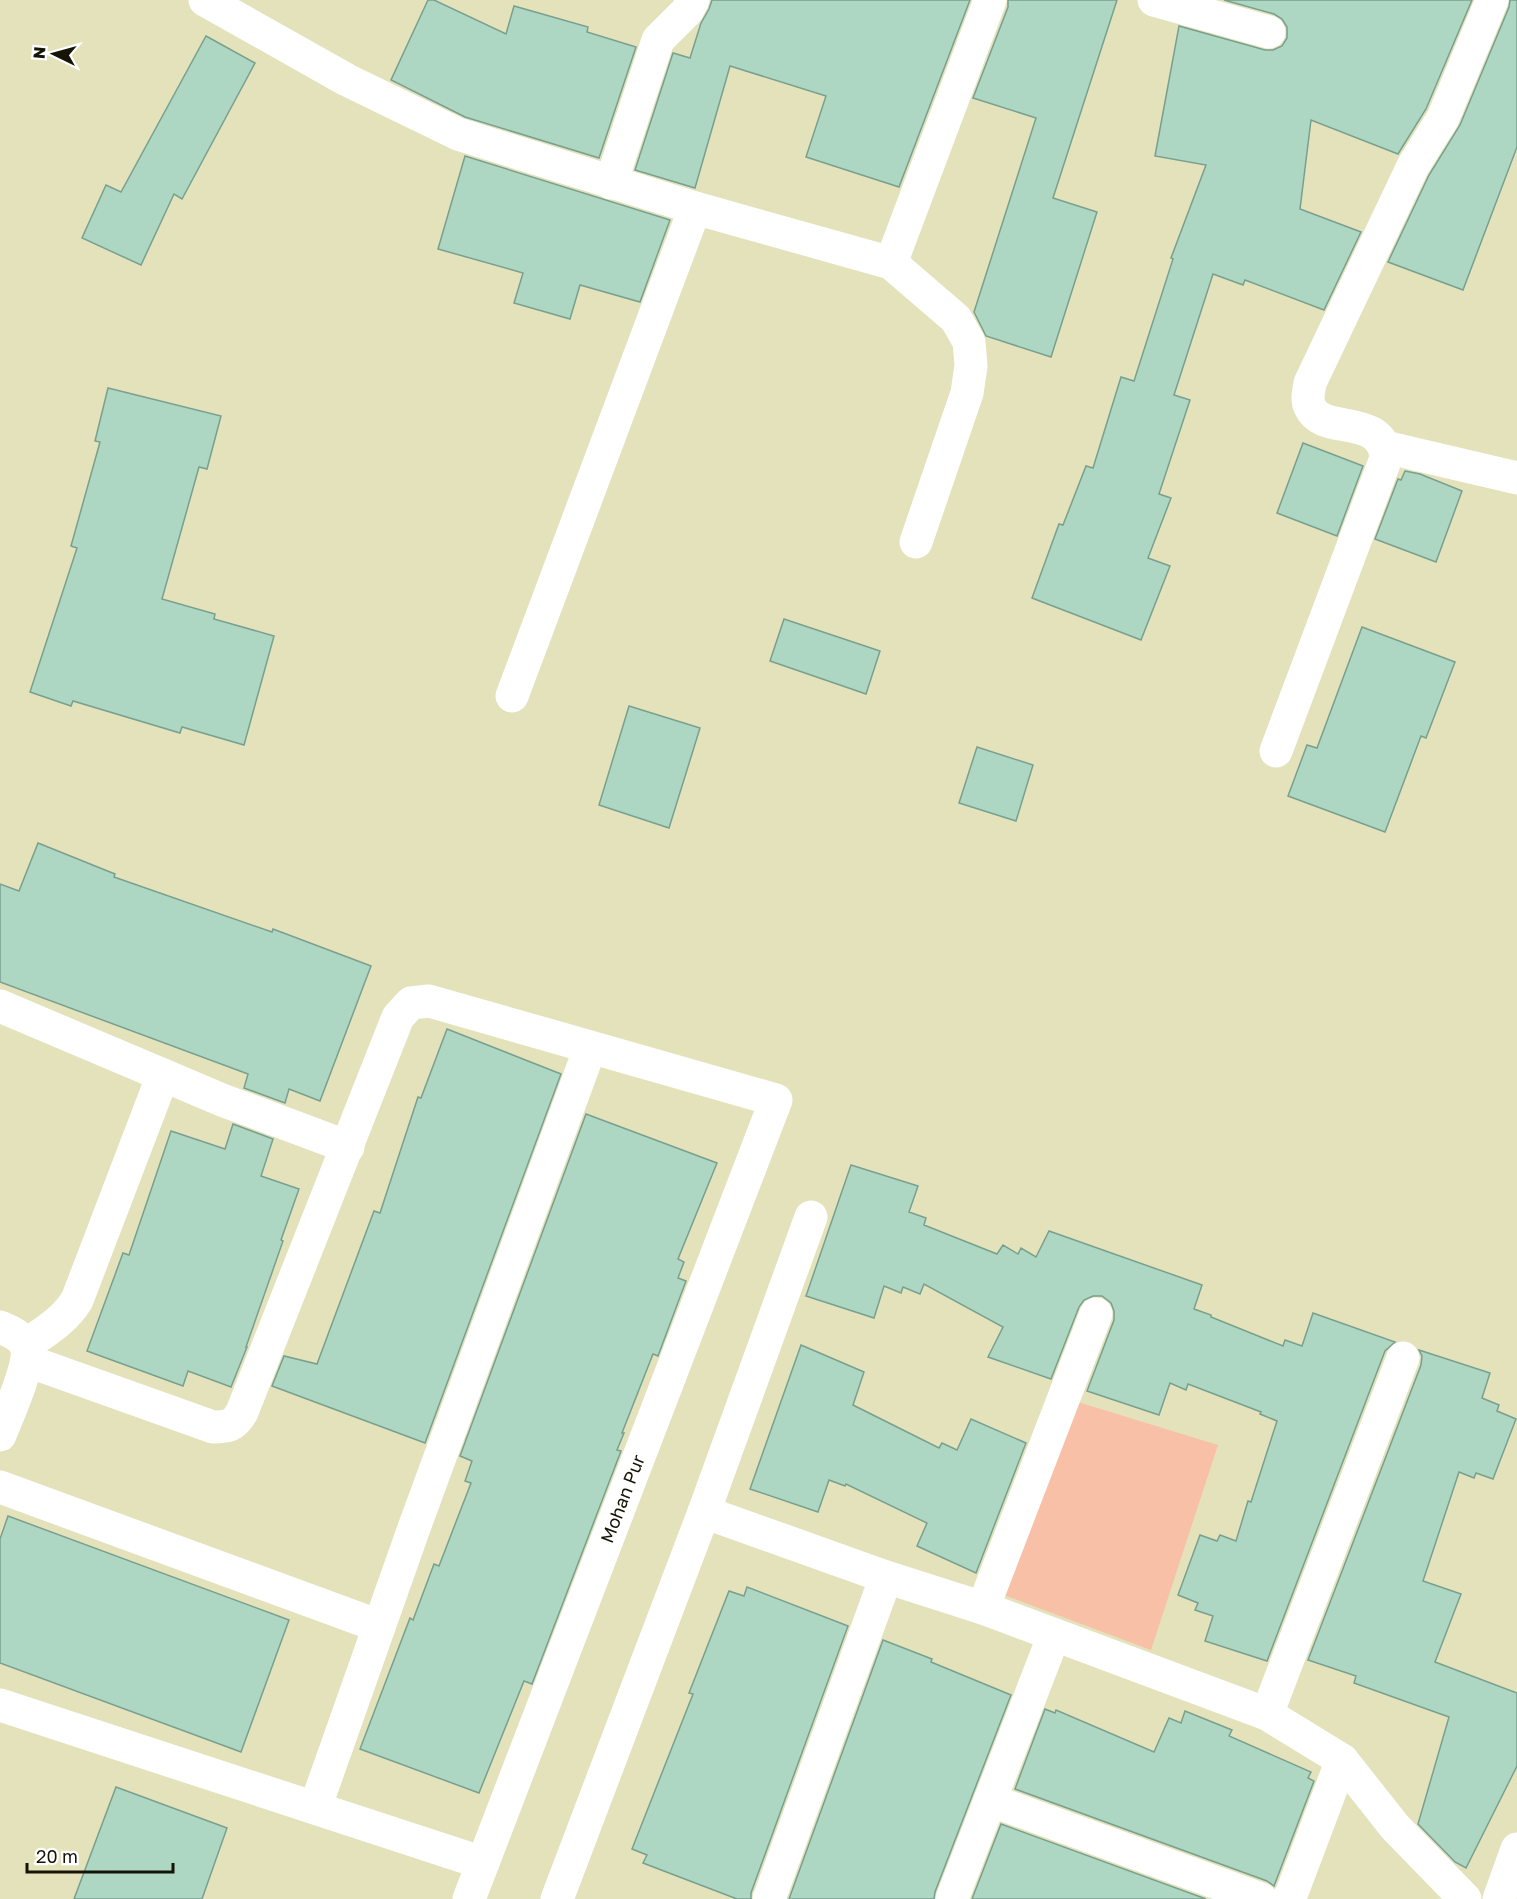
<svg xmlns="http://www.w3.org/2000/svg" width="1517" height="1899" font-family="'Golos Text',sans-serif">
<style>
.green{fill:#f7c0a7}
.building{fill:#add6c3;stroke:#79a08e;stroke-width:1.5}
.lines{fill:none;stroke-linecap:round;stroke-linejoin:round}
.minor{stroke:#fff;stroke-width:33}
.labels{text-anchor:middle;stroke-width:4.5;stroke-linejoin:round;paint-order:stroke}
.street-label{font-size:18px;fill:#151407;stroke:#fff}
</style>
<rect width="100%" height="100%" fill="#e3e2bb"/>
<polygon class="green" points="1068,1399 1218,1445 1151,1650 1004,1595"/>
<g class="building">
<polygon points="428,0 434,0 506,34 514,6 588,27 587,32 636,47 599,158 465,117 391,80"/>
<polygon points="712,0 970,0 899,187 806,157 826,96 730,66 695,188 635,170 673,53 690,58 701,23 709,9"/>
<polygon points="1008,0 1117,0 1053,198 1097,212 1051,357 986,336 974,312 1036,118 973,98 1008,7"/>
<polygon points="1224,0 1472,0 1426,109 1398,154 1311,120 1300,209 1361,232 1324,310 1245,280 1243,285 1213,274 1174,395 1190,400 1159,494 1171,498 1148,558 1170,566 1141,640 1032,598 1059,524 1063,525 1086,466 1093,468 1121,377 1134,381 1173,259 1171,258 1206,165 1155,156 1179,26 1265,50 1273,50 1282,46 1287,38 1287,27 1282,19 1274,14"/>
<polygon points="1510,0 1517,0 1517,147 1463,290 1388,262 1429,175 1460,125 1509,7"/>
<polygon points="206,36 255,63 182,199 174,194 141,265 82,238 106,185 121,192"/>
<polygon points="465,156 670,220 640,302 580,285 570,319 514,303 523,273 438,249"/>
<polygon points="108,388 221,416 207,469 199,467 162,599 215,614 214,619 274,636 244,745 182,727 180,733 73,701 71,706 30,692 77,548 71,546 100,442 95,441"/>
<polygon points="1303,443 1363,466 1337,536 1277,513"/>
<polygon points="1405,471 1420,474 1462,491 1436,562 1375,539 1398,479 1401,480"/>
<polygon points="784,619 880,651 866,694 770,661"/>
<polygon points="1362,627 1455,662 1426,738 1421,736 1385,832 1288,796 1307,745 1317,748"/>
<polygon points="629,706 700,728 669,828 599,805"/>
<polygon points="977,747 1033,765 1016,821 959,803"/>
<polygon points="38,843 115,874 114,877 272,932 273,929 371,966 320,1101 289,1089 285,1103 244,1088 248,1074 0,982 0,884 19,891"/>
<polygon points="447,1029 561,1074 425,1443 272,1386 284,1356 317,1364 374,1211 380,1213 418,1097 421,1098"/>
<polygon points="586,1114 717,1163 678,1259 684,1262 678,1278 686,1281 658,1356 653,1354 622,1433 624,1433 617,1450 621,1451 532,1684 524,1681 479,1793 360,1749 410,1618 413,1620 434,1564 439,1566 471,1483 465,1481 472,1461 460,1456"/>
<polygon points="233,1124 273,1139 261,1176 299,1189 281,1240 283,1241 246,1347 247,1347 231,1387 188,1371 183,1386 87,1351 123,1253 129,1255 171,1131 225,1149"/>
<polygon points="851,1165 918,1186 909,1212 926,1218 924,1225 997,1254 1003,1245 1018,1254 1021,1248 1036,1257 1049,1231 1202,1285 1194,1309 1211,1315 1211,1317 1283,1346 1285,1340 1302,1346 1313,1313 1395,1342 1385,1351 1267,1661 1205,1641 1213,1616 1195,1610 1198,1603 1178,1595 1200,1535 1217,1541 1220,1535 1236,1541 1248,1501 1251,1502 1277,1421 1260,1414 1261,1412 1188,1384 1186,1390 1170,1383 1159,1415 1087,1391 1114,1320 1114,1311 1111,1303 1102,1296 1093,1296 1084,1300 1079,1307 1051,1379 988,1357 1003,1327 924,1284 920,1294 903,1287 901,1293 884,1286 874,1318 806,1296"/>
<polygon points="801,1345 864,1372 853,1405 939,1448 942,1443 957,1450 971,1419 1026,1443 976,1573 917,1546 927,1523 846,1484 845,1486 829,1480 818,1512 750,1489"/>
<polygon points="1419,1350 1490,1373 1482,1398 1499,1405 1497,1411 1516,1419 1493,1479 1476,1473 1474,1478 1459,1472 1423,1581 1461,1594 1435,1662 1517,1693 1517,1766 1466,1868 1455,1862 1418,1824 1449,1717 1354,1683 1356,1676 1308,1660 1421,1365 1422,1356"/>
<polygon points="8,1516 289,1620 241,1752 0,1663 0,1539"/>
<polygon points="747,1587 848,1626 751,1893 751,1899 737,1899 643,1863 647,1855 632,1849 693,1694 689,1693 729,1591 744,1596"/>
<polygon points="883,1640 932,1659 931,1662 1011,1695 935,1892 934,1899 789,1899"/>
<polygon points="1045,1709 1055,1713 1056,1710 1154,1752 1169,1718 1181,1723 1185,1711 1232,1730 1229,1736 1311,1772 1308,1778 1314,1781 1274,1886 1267,1881 1015,1789"/>
<polygon points="116,1787 227,1828 202,1899 74,1899"/>
<polygon points="1001,1824 1206,1899 972,1899"/>
</g>
<g class="lines">
<g class="minor">
<polyline points="205,0 347,80 458,134 695,208 891,263 956,319 969,342 971,366 967,393 916,542"/>
<polyline points="1154,0 1269,32"/>
<polyline points="611,183 658,40 687,11 693,0"/>
<polyline points="891,263 990,0"/>
<polyline points="1385,447 1517,478"/>
<polyline points="512,696 695,208"/>
<path d="M1276,751L1386,458C1383,412 1322,436 1310,407C1306,399 1309,391 1310,383L1413,166L1443,118L1492,0"/>
<polyline points="0,1006 163,1075"/>
<path d="M0,1327C9,1331 22,1336 26,1346C32,1363 7,1417 0,1435"/>
<path d="M26,1345C46,1331 64,1321 77,1300L163,1075L222,1100L348,1147"/>
<path d="M28,1361L213,1427C228,1427 234,1426 242,1412L398,1017L411,1003L429,1001L776,1100L469,1899"/>
<polyline points="0,1487 379,1626"/>
<polyline points="704,1512 886,1577 983,1608 1267,1714 1342,1760 1395,1827 1465,1899"/>
<polyline points="983,1608 1096,1314"/>
<polyline points="0,1705 483,1863"/>
<polyline points="1267,1714 1403,1358"/>
<polyline points="990,1800 1261,1899"/>
<polyline points="315,1808 414,1528 590,1048"/>
<polyline points="557,1899 704,1512 811,1217"/>
<polyline points="769,1899 886,1577"/>
<polyline points="952,1899 1054,1635"/>
<polyline points="1288,1899 1291,1895 1342,1760"/>
<polyline points="1499,1899 1517,1849"/>
</g>
</g>
<g class="labels">
<g class="street-label">
<text transform="translate(623 1499) rotate(-69)" y="6">Mohan Pur</text>
</g>
</g>
<g transform="translate(54 54) rotate(275)" stroke="#ffffff" stroke-width="4.5" paint-order="stroke">
<path d="M0-4.5L10 22L0 15L-10 22Z" fill="#151407"/>
<text y="-9" font-size="16" font-weight="bold" text-anchor="middle" fill="#151407">N</text>
</g>
<path d="M27 1863v9h146v-9" fill="none" stroke="#151407" stroke-width="3"/>
<text x="36" y="1863" font-size="18" fill="#151407" stroke="#ffffff" stroke-width="4.5" paint-order="stroke">20 m</text>
</svg>
